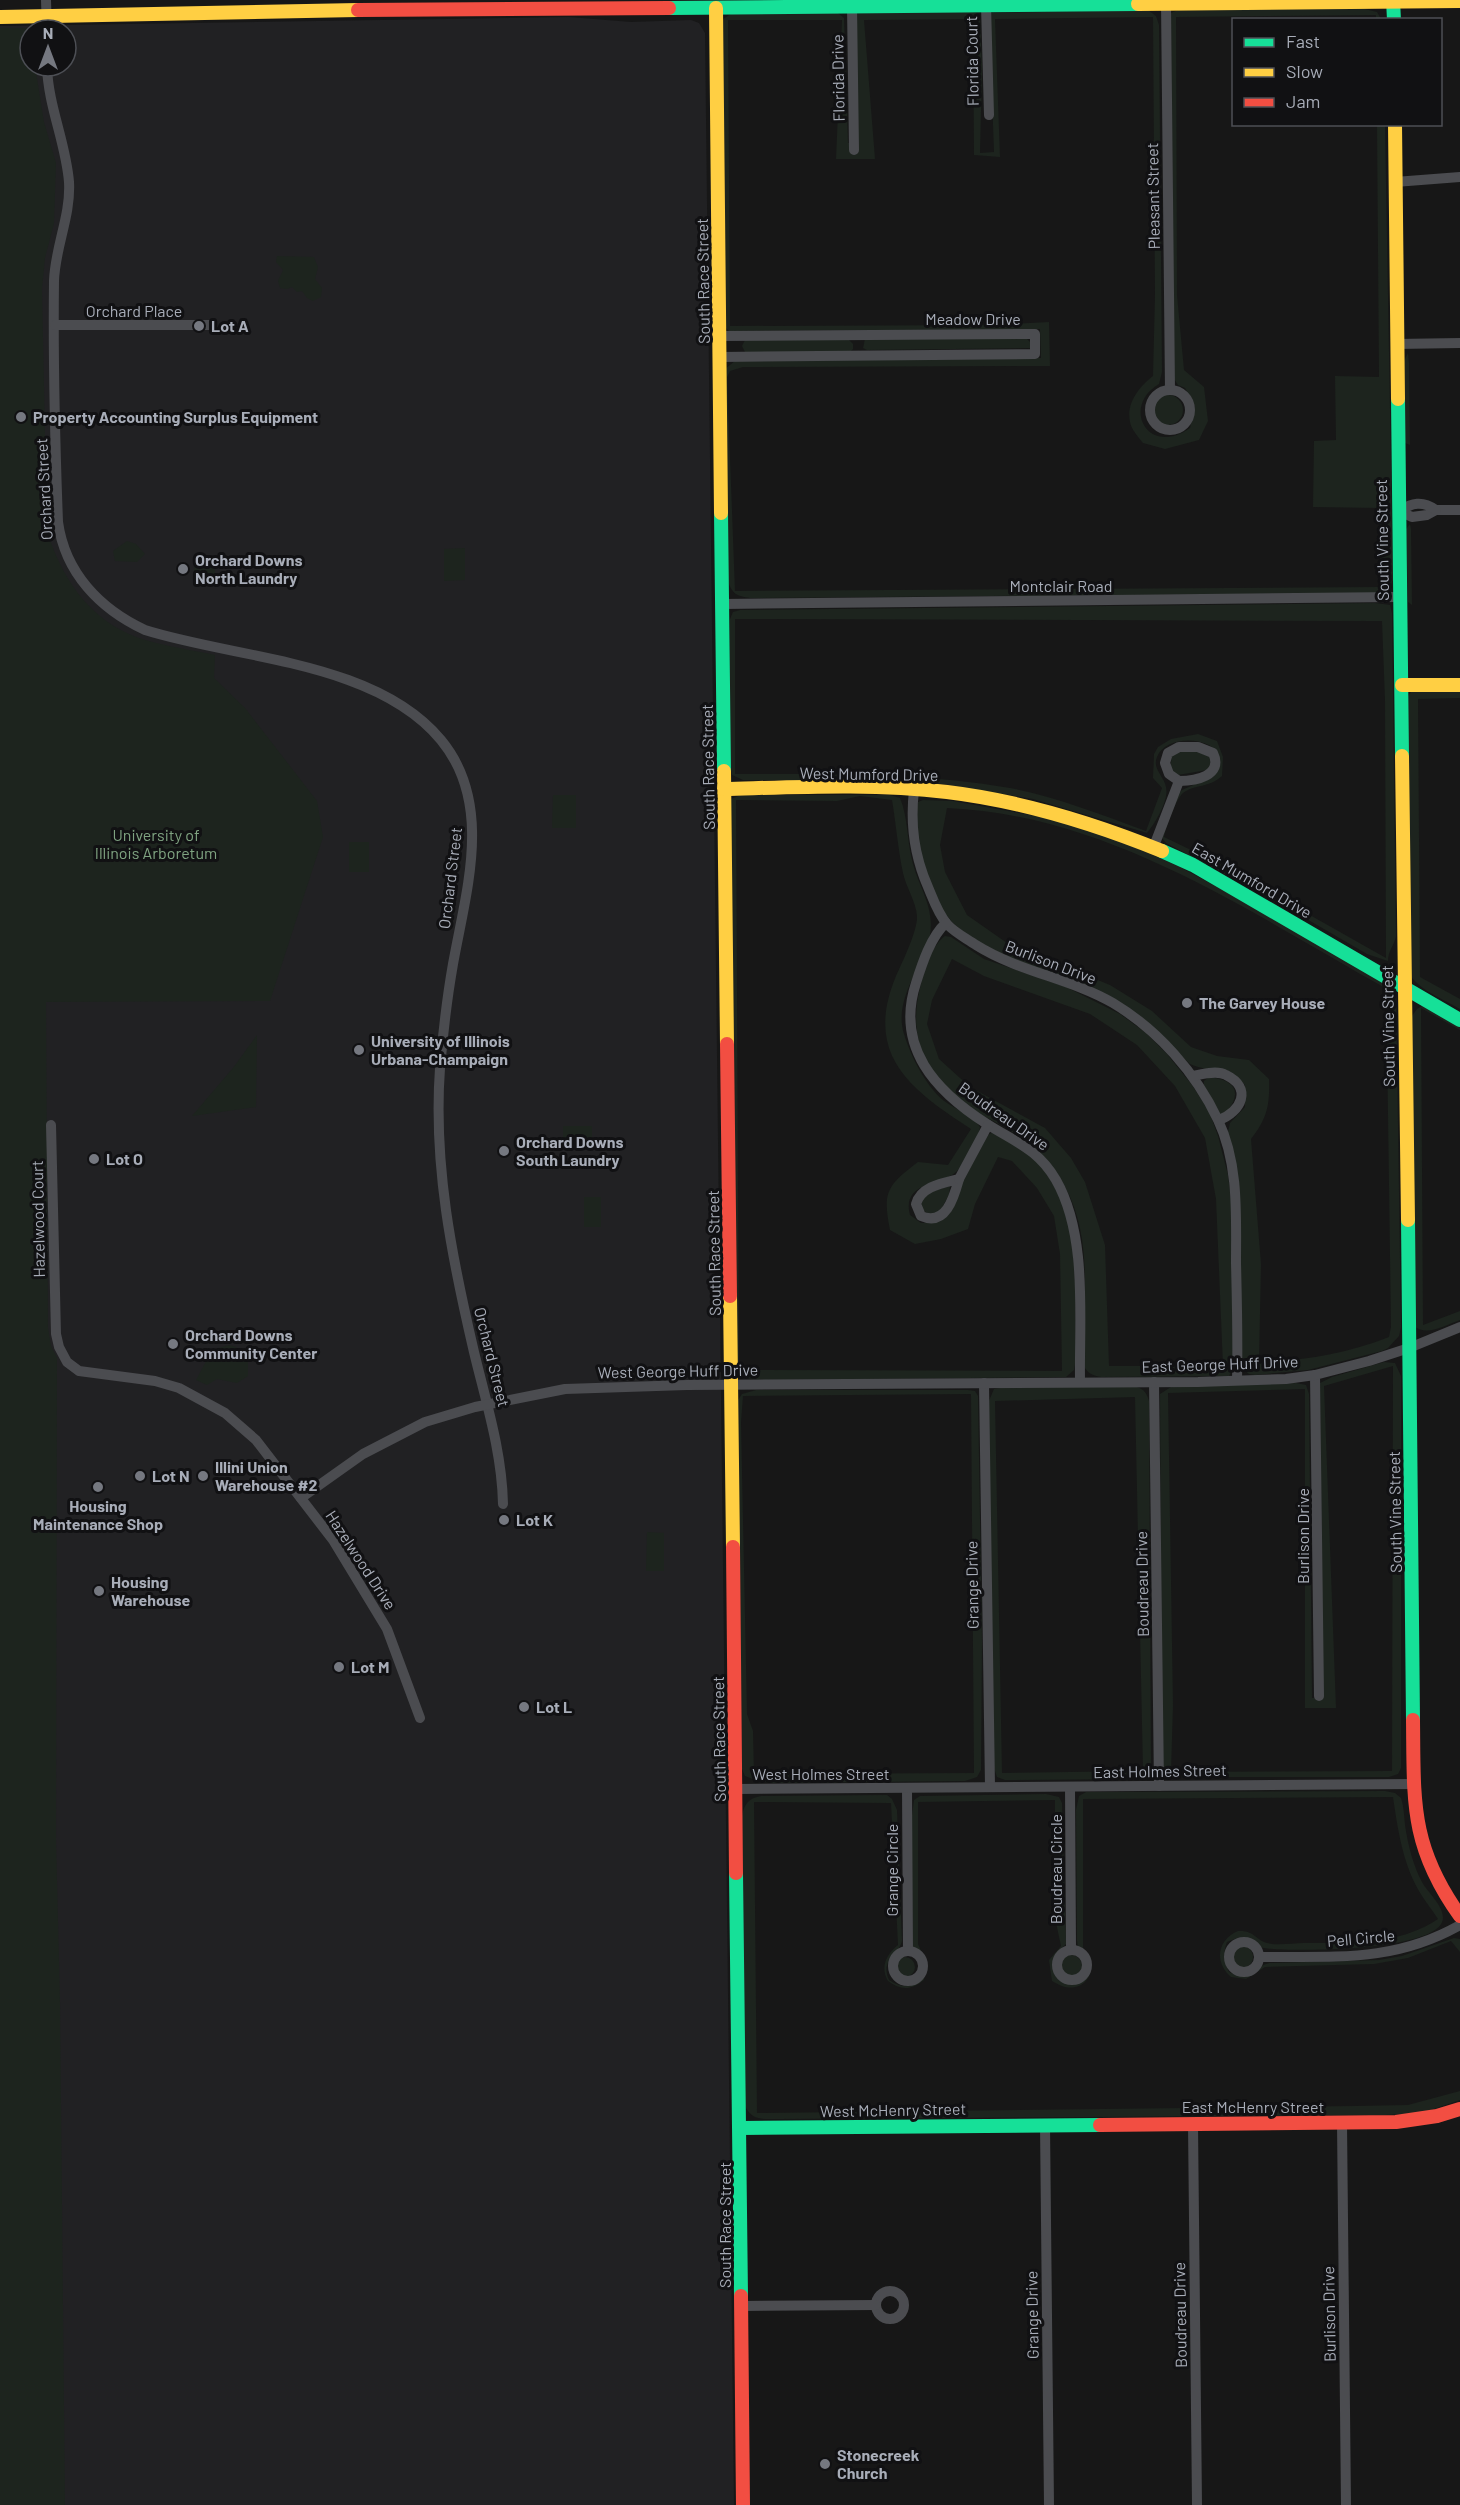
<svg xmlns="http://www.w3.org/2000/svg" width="1460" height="2505" font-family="Barlow,sans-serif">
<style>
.built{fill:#212123;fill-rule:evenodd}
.green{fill:#1d241e;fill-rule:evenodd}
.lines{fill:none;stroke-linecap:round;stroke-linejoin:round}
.street{stroke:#4b4c50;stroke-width:10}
.fast{stroke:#16e098;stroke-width:14}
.slow{stroke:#ffcf43;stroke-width:14}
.jam{stroke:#f24e42;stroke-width:14}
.poi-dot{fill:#757880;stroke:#111113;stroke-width:2}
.labels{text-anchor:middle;stroke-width:6;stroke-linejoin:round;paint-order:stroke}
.street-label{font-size:16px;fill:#a8adb8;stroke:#111113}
.poi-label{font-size:16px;font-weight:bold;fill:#a8adb8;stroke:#111113;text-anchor:start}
.park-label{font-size:16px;fill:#7fa381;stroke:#111113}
</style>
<rect width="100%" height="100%" fill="#171717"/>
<path class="built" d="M569,17L631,22L691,20L699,23L705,33L734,2505H0V26ZM30,30H66V66H30Z"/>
<g class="green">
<path d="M1361,8L1377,12L1381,19H1376V15L1176,17L1177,295L1184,370L1204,387L1208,421L1199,440L1165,449L1143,443C1139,438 1131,429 1130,422C1126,403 1139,387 1153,376L1155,295L1153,17L995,19L1000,157L974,155L973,19L864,20L875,159H836L842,20H728L730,326L995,325L1049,322L1050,366L743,367L730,371L727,377L735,591L1380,587V508L1313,507L1314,441L1336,440L1335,376L1379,377L1377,125H1385L1393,580L1386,590L1376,593L750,598C737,596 732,594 728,581L725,369L735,361H739L1041,358L1040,329L729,331L726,328L723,19L731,14L838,13L844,18L848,143H857V13L961,11L976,13L980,18L982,69L980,153L994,152L989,13L1148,10L1156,16L1159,25L1162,372L1159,384C1121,406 1147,458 1190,428L1195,406L1185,388L1178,385L1174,379L1171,13L1178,10Z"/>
<path d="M0,28H28L30,66H35L44,122L56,163L54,223L45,258L42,289L47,532C62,576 85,614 129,634C150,644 192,650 215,655L214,678L245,708L317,801L323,837L270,1001L46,1002L48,1328L51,1346L57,1358L56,1840L60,2002L65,2505H0Z"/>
<polygon points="277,256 314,257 318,267 315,279 322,288 321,297 313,301 307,298 302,291 297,292 292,287 287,289 280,288 278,281 283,270 276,262"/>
<polygon points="848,339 853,344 853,349 850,352 745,352 742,346 745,340"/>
<polygon points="865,339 1027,339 1030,342 1030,348 867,350 863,348"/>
<polygon points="1408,353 1409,363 1410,445 1405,443 1404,361"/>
<circle cx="1168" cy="410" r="15"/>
<polygon points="1410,524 1411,529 1412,605 1408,602 1406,529"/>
<polygon points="127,541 136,544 145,554 137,562 115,561 113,551"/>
<polygon points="465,548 465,580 444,581 444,549"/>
<rect x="194" y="557" width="21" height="25"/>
<path d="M1375,603L1390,605L1392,613L1396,936C1394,946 1388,951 1388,961L1367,954L1267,896L1166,843L1162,838L1178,794L1182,790L1209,778L1217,752C1206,736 1165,736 1157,757C1152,769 1164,776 1166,787C1169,801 1155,823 1147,833L1033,799L942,784L899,781L743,780L732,775L730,767V619L733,612L740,610ZM735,619L1382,621L1385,700L1386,958L1216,862L1164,837C1166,827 1176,799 1183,793C1195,784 1209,788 1222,776L1223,757L1217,741L1198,734L1171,739L1158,747L1154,754L1153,778L1162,788L1146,831C1102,815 1057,797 1010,788C919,772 828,774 735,774Z"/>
<path d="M1460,691V698L1418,699L1420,977L1460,999V1009C1443,999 1421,991 1410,975L1408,696L1411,692Z"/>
<polygon points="1194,749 1211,757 1210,766 1207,770 1178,775 1170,771 1172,754"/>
<polygon points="553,795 576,795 576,828 552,828"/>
<path d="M741,795H890L900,798C908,817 907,840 912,860C918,886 935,907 930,935C923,967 893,999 904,1034C911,1057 927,1089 947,1103C959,1111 970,1114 980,1127C978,1140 964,1168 952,1175C934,1185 902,1185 910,1215L921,1223H931L960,1187L988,1135L993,1132L998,1134C1012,1143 1028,1152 1040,1164C1083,1207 1074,1301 1076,1357L1074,1370L1066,1377L764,1380L746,1378L737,1374L731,799ZM860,796L892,800C896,824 898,849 903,873C906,887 916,902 917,916C918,930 902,963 896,976C863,1055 911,1090 971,1129L948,1165L918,1162C888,1185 882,1191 890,1230L915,1244L941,1239L968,1229L975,1204L998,1157L1012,1161L1037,1188L1054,1216L1060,1254L1062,1371L739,1370L736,800L837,801Z"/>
<path d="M923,800L953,801L1025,814L1051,819L1123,842L1178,866L1249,904L1396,988L1401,1327L1399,1336L1388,1348L1382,1351L1308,1370L1255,1375L1249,1374L1243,1369L1227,1136L1230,1123L1245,1107V1085C1230,1068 1210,1073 1190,1064L1134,1012L1030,968L971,939L952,922L941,908L921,868L916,813L918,802ZM947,808C1111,815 1250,913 1389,990L1387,1044L1391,1327L1389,1337C1346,1354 1305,1360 1259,1363L1261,1264L1251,1139C1267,1119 1270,1105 1269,1079L1249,1060L1217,1056L1191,1047L1152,1011L1110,985L1007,943L967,915L945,872L940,845Z"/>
<rect x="349" y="842" width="20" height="30"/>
<path d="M945,936L951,937L984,959L1066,987L1120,1014L1146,1033L1167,1054L1192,1085L1209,1111L1218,1136L1228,1175L1232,1208L1233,1368L1229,1376L1101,1377C1090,1375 1086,1372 1082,1362C1083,1304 1094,1239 1065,1187C1056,1170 1043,1154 1027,1142C1010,1129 990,1120 972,1109C926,1078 906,1039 921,984C925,970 932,945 945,936ZM952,959L984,976L1090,1014L1137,1045L1175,1086L1205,1138L1216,1199L1223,1366H1109L1105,1245L1085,1182L1071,1158L1045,1128L970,1087L939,1059L927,1024L932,1000Z"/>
<path d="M1422,1006L1460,1026V1030L1421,1008L1423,1325L1460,1311V1320C1446,1325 1427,1337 1414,1326L1409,1020L1417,1009Z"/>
<polygon points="257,1035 256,1107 192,1116 233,1068"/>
<path d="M1209,1077C1237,1080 1243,1094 1224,1115L1218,1113L1204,1085V1081Z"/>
<rect x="563" y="1126" width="29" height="20"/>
<polygon points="950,1186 949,1195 939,1213 932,1215 922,1210 921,1199 930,1192"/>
<rect x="584" y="1197" width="17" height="30"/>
<polygon points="229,1345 236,1347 245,1357 248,1357 248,1376 237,1383 217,1379 207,1385 196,1380 212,1350"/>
<path d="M1384,1362L1395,1363L1401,1376V1768L1398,1774L1389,1777H1168L1162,1768L1160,1394L1171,1387L1296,1383L1306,1385L1309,1394L1312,1698H1323L1320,1383L1332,1377ZM1393,1366L1392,1771L1171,1772L1173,1705L1168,1393L1305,1389V1708H1336L1324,1386Z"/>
<path d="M1132,1386C1143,1388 1146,1391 1149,1401L1151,1767L1147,1775L1138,1779L1005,1780L997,1777L993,1765L988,1403L994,1389L1007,1387ZM1135,1397L1143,1771L1002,1773L995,1401Z"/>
<path d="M756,1390H968L975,1391L978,1396L982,1642L981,1770L977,1777L965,1781L773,1783L758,1781L745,1776L742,1769L738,1400L742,1394ZM971,1394L974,1773L754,1774L753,1731L747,1714L741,1422L743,1396Z"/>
<polygon points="647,1532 664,1533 664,1571 646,1571"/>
<path d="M1385,1791L1395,1793L1401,1798C1404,1807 1404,1816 1405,1825C1408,1845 1413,1865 1422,1882C1428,1893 1443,1905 1443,1918C1442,1952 1289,1952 1264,1948C1246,1945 1253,1930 1227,1942C1223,1952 1224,1962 1229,1972C1251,1983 1252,1967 1269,1963L1379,1960L1402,1956L1454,1938L1460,1939V1952L1451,1941L1408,1958L1374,1964L1265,1967L1246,1979L1231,1977C1214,1962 1217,1940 1238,1931C1254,1930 1256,1940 1267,1943C1278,1946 1293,1943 1304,1943C1350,1943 1397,1946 1438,1919C1433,1911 1427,1904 1422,1896C1403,1866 1398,1831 1393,1797L1083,1799V1949C1099,1964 1090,1992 1065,1987C1061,1986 1056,1983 1052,1981L1049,1960L1061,1946L1055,1918V1800L918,1802V1944L926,1962L924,1980C912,1990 901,1991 888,1981C880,1967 886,1955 898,1945L891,1803L754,1802L757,2113L1355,2106L1408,2105L1460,2091V2100L1422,2113L1386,2115L778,2119C763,2119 752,2121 745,2106L742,1816C744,1804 749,1798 761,1796L887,1795L892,1799L897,1810L902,1941C898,1956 880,1960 889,1980C902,1988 909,1988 922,1980C927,1967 922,1957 913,1948L911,1823L914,1800L920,1796L1046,1794L1059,1797L1062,1803L1066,1944C1030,1977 1080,2001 1089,1967L1085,1955L1078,1948L1077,1941L1076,1810L1079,1796L1086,1792Z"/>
<circle cx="1242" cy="1957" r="11"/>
<circle cx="1071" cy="1966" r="11"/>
<circle cx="905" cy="1967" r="10"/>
</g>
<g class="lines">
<g class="street">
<polyline points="46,0 47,30"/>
<polyline points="1166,2 1170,390"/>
<polyline points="986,5 989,115"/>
<polyline points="852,6 854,150"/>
<path d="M47,66C48,106 66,143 69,182C71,216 55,247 54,281C53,361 55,442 58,522C65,573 100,609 145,630C237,659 376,661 441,740C494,804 466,891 453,964C447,998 443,1033 440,1068C433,1165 452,1258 474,1352C486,1402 502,1452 503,1504"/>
<polyline points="1395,182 1460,177"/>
<polyline points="55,325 212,325"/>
<polyline points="720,336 1035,334 1035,354 720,357"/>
<polyline points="1396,344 1460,343"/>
<circle cx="1170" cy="410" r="20"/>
<polyline points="1399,511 1412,517 1427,515 1436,510 1460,510"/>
<path d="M1399,511C1412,503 1422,500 1436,510"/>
<polyline points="723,604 1399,597"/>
<path d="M1179,747H1198L1213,753C1224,776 1195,781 1179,781L1169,774L1165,763L1168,753Z"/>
<path d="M914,790C910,825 914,855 928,887C933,899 938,914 947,924C955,933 966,938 976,945C1019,972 1070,978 1113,1003C1158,1030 1196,1073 1218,1120C1239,1164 1236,1215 1236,1263C1237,1302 1238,1341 1237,1380"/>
<polyline points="1154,846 1179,781"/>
<path d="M946,923C931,936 922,964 916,983C895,1047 935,1091 987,1124C1015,1142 1038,1149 1056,1180C1088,1236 1079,1319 1080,1381"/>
<path d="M1193,1076C1203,1074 1217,1070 1226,1075C1253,1088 1241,1112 1219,1120"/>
<polyline points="51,1125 56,1334 59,1347 67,1362 79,1371 155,1381 179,1388 225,1413 256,1440 333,1540 387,1629 420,1718"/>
<path d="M959,1179C954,1197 946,1227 921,1216L916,1204C921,1186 943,1183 959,1179Z"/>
<polyline points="959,1179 988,1125"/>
<polyline points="1315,1375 1319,1696"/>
<polyline points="1154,1382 1159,1786"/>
<polyline points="984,1383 990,1787"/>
<polyline points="301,1498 363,1454 425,1422 475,1407 565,1389 687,1385 1198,1382 1286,1379 1315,1375 1369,1361 1409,1348 1460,1327"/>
<polyline points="1070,1787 1071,1950"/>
<polyline points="907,1788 908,1951"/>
<polyline points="736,1789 1414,1784"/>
<circle cx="1244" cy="1957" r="15"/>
<circle cx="1072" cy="1965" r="15"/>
<circle cx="908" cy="1966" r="15"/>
<path d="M1259,1957C1334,1956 1393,1963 1460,1925"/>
<polyline points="1342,2123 1346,2505"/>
<polyline points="1193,2124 1197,2505"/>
<polyline points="1045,2125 1049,2505"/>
<circle cx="890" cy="2305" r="14"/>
<polyline points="742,2306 876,2305"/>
</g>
<g class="fast">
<polyline points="1393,0 1394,20"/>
<polyline points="669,8 1138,4"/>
<polyline points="1398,399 1402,756"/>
<polyline points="721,513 724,771"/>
<polyline points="1162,851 1193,865 1460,1020"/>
<polyline points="1408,1220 1413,1720"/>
<polyline points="736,1873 741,2296"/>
<polyline points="741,2128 1100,2125"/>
</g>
<g class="slow">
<polyline points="1138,4 1460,1"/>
<polyline points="716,8 721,513"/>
<polyline points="0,17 358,10"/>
<polyline points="1395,124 1398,399"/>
<polyline points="1402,685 1460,685"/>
<polyline points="1402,756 1408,1220"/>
<polyline points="724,771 727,1044"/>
<path d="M724,789C798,787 873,783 947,792C1022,801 1093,823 1162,851"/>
<polyline points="730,1296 733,1547"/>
</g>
<g class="jam">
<polyline points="358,10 669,8"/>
<polyline points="727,1044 730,1296"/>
<polyline points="733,1547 736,1873"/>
<path d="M1413,1720C1414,1802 1410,1846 1460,1916"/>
<polyline points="1100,2125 1396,2122 1437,2116 1460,2109"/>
<polyline points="741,2296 743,2505"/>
</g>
</g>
<g class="poi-dot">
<circle cx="199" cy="326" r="6"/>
<circle cx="21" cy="417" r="6"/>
<circle cx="183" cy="569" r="6"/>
<circle cx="1187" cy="1003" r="6"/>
<circle cx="359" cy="1050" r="6"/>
<circle cx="504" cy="1151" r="6"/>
<circle cx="94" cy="1159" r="6"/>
<circle cx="173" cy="1344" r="6"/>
<circle cx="140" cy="1476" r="6"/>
<circle cx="203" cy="1476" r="6"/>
<circle cx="98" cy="1487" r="6"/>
<circle cx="504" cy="1520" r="6"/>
<circle cx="99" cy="1591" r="6"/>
<circle cx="339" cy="1667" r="6"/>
<circle cx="524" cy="1707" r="6"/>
<circle cx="825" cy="2464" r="6"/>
</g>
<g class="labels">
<g class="street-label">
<text transform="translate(972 61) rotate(-91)" y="6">Florida Court</text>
<text transform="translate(838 78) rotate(-91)" y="6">Florida Drive</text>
<text transform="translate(1153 196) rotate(-91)" y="6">Pleasant Street</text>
<text transform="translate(703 281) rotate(-91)" y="6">South Race Street</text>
<text x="134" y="317">Orchard Place</text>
<text x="973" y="325">Meadow Drive</text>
<text transform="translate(44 489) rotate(-93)" y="6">Orchard Street</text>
<text transform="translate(1382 540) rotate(-91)" y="6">South Vine Street</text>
<text x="1061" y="592">Montclair Road</text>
<text transform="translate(708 767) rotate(-91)" y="6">South Race Street</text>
<text transform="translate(869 774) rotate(1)" y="6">West Mumford Drive</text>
<text transform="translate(450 878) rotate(-83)" y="6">Orchard Street</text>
<text transform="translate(1252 880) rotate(30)" y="6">East Mumford Drive</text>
<text transform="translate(1051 962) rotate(21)" y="6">Burlison Drive</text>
<text transform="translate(1388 1026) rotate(-91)" y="6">South Vine Street</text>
<text transform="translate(1004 1116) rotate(35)" y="6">Boudreau Drive</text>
<text transform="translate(38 1219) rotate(-91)" y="6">Hazelwood Court</text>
<text transform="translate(714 1253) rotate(-91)" y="6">South Race Street</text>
<text transform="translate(492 1357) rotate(76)" y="6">Orchard Street</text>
<text transform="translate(1220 1364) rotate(-2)" y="6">East George Huff Drive</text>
<text transform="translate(678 1371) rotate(-1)" y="6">West George Huff Drive</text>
<text transform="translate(1395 1512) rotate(-91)" y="6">South Vine Street</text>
<text transform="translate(1303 1536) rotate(-90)" y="6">Burlison Drive</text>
<text transform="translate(361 1560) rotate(57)" y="6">Hazelwood Drive</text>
<text transform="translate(1142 1584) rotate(-91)" y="6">Boudreau Drive</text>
<text transform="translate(972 1585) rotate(-91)" y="6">Grange Drive</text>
<text transform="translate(719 1739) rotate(-91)" y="6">South Race Street</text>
<text transform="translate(1160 1771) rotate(-1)" y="6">East Holmes Street</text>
<text x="821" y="1780">West Holmes Street</text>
<text transform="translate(1056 1869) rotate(-90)" y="6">Boudreau Circle</text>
<text transform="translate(892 1870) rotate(-90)" y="6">Grange Circle</text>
<text transform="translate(1361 1938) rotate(-5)" y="6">Pell Circle</text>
<text x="1253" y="2113">East McHenry Street</text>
<text transform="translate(893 2110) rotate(-1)" y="6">West McHenry Street</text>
<text transform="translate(725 2225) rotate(-90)" y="6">South Race Street</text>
<text transform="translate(1329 2314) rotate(-91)" y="6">Burlison Drive</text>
<text transform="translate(1032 2315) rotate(-91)" y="6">Grange Drive</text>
<text transform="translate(1180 2315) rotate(-91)" y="6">Boudreau Drive</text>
</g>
<g class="poi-label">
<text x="211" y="332">Lot A</text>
<text x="33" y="423">Property Accounting Surplus Equipment</text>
<text x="195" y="566">Orchard Downs<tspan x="195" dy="18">North Laundry</tspan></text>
<text x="1199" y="1009">The Garvey House</text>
<text x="371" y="1047">University of Illinois<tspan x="371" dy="18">Urbana-Champaign</tspan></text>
<text x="516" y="1148">Orchard Downs<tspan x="516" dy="18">South Laundry</tspan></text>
<text x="106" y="1165">Lot O</text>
<text x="185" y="1341">Orchard Downs<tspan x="185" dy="18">Community Center</tspan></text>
<text x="215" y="1473">Illini Union<tspan x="215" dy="18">Warehouse #2</tspan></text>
<text x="152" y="1482">Lot N</text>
<text x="98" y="1512" text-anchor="middle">Housing<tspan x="98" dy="18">Maintenance Shop</tspan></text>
<text x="516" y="1526">Lot K</text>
<text x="111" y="1588">Housing<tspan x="111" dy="18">Warehouse</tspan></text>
<text x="351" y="1673">Lot M</text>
<text x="536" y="1713">Lot L</text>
<text x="837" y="2461">Stonecreek<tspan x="837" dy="18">Church</tspan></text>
</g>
<g class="park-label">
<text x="156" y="841">University of<tspan x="156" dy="18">Illinois Arboretum</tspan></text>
</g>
</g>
<rect x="1232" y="18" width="210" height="108" fill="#111113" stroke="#4d4f55" stroke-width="1.5"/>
<rect x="1244" y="38" width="30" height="9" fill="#16e098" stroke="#4d4f55" stroke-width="1.5"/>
<text x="1286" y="48" font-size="18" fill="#a8adb8">Fast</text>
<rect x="1244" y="68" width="30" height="9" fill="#ffcf43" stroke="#4d4f55" stroke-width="1.5"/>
<text x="1286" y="78" font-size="18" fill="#a8adb8">Slow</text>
<rect x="1244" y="98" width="30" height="9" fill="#f24e42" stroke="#4d4f55" stroke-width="1.5"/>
<text x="1286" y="108" font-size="18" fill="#a8adb8">Jam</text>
<g transform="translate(48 48)"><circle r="28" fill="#111113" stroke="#4d4f55" stroke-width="1.5"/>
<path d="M0-4.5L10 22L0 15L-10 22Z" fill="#757880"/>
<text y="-9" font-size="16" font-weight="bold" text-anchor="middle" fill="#a8adb8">N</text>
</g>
</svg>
